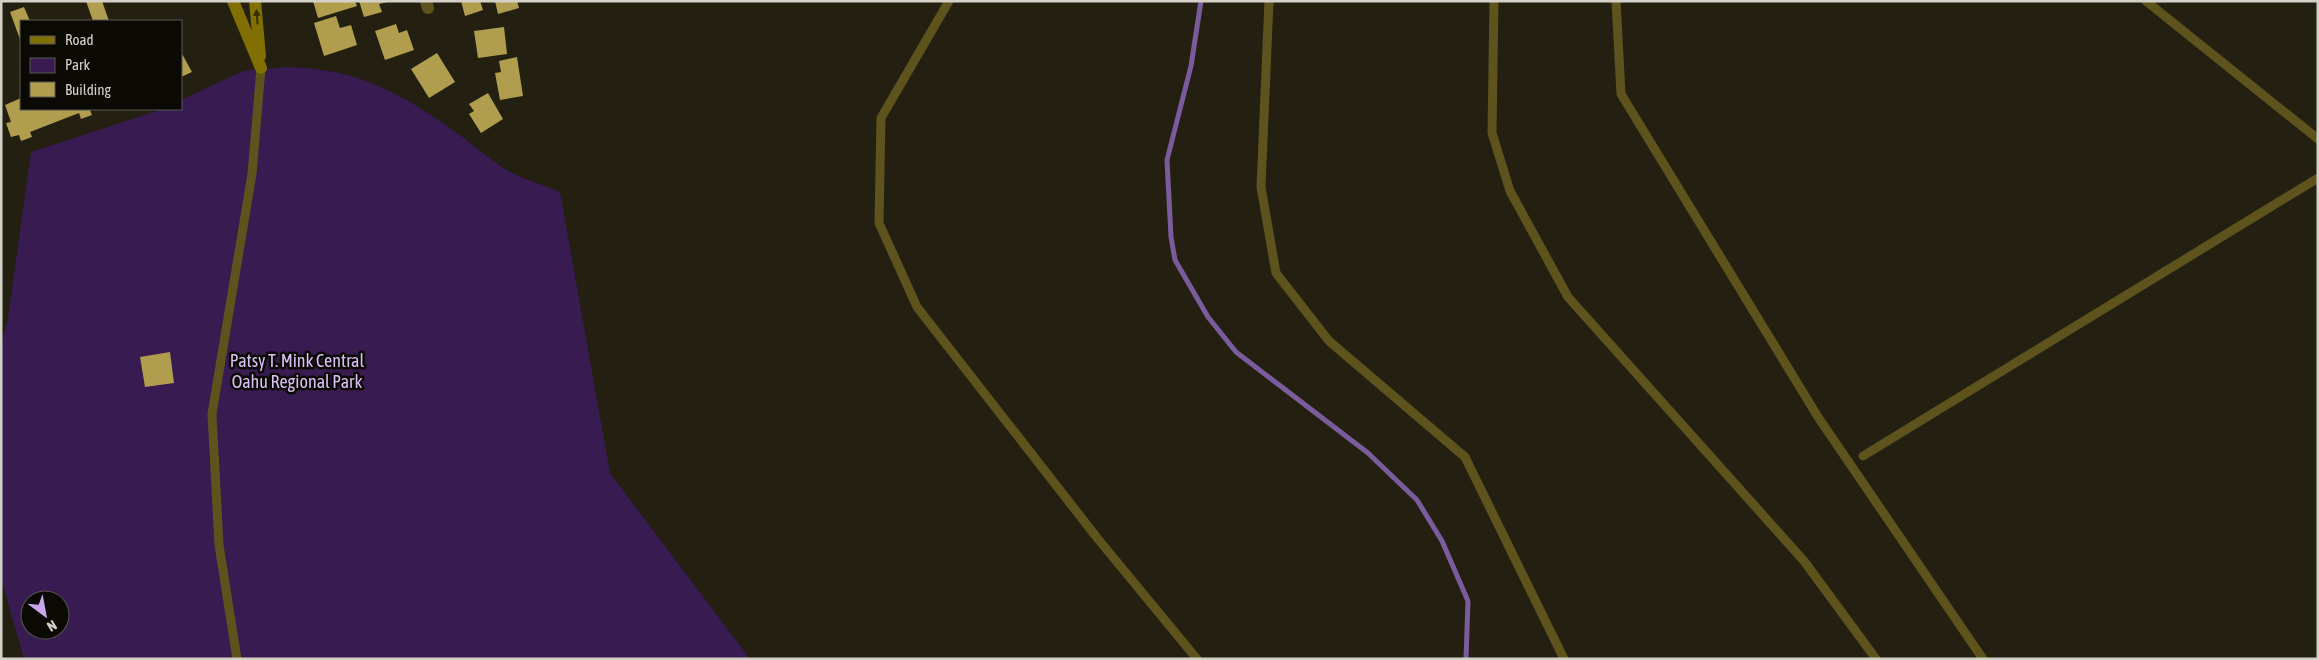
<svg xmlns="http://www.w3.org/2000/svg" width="2319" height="660" font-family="'Asap Condensed',sans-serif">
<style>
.green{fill:#371b51;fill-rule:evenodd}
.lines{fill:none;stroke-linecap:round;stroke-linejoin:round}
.stream{stroke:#7a5c9c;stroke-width:5}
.building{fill:#b09e4e}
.lane{stroke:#5e531d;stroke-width:9}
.street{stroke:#5e531d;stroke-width:12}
.secondary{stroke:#826f03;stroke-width:12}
.oneway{fill:#352d04}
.labels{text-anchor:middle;stroke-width:5;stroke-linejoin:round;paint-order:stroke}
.park-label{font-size:18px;fill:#d9c1f8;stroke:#0b0904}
</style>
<rect width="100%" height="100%" fill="#232011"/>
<path class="green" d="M285,67C359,68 403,94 461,136C477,148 493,162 510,172C526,180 544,185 560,192L610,473L750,659H24L1,578V346L8,318L31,152L163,109H181V100L243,71ZM30,600H60V630H30Z"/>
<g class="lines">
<polyline class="stream" points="1201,1 1191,66 1167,160 1171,237 1175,260 1208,317 1236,352 1368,453 1417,500 1442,541 1468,601 1466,659"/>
</g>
<g class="building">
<polygon points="86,1 102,1 109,21 93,21"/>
<polygon points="313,1 355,1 357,6 318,18"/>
<polygon points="359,1 387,1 387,2 379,4 382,12 364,17"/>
<polygon points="461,1 480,1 483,10 465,16"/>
<polygon points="495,1 517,1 519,8 498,14"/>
<polygon points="24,7 30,21 21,21 21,42 10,12"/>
<polygon points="336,16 340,28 351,25 357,45 324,56 314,23"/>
<polygon points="396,24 399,33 407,30 414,50 385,60 375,31"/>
<polygon points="504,27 507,54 478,58 474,31"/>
<polygon points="181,52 192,72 181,77"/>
<polygon points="437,53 455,82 429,98 411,69"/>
<polygon points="517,57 523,96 500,100 495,73 501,72 499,61"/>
<polygon points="488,93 503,119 481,133 469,114 474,111 469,104"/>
<polygon points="21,98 21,109 93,109 90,110 92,115 81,119 79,113 30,132 32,137 21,141 19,135 11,137 6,123 11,122 5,105"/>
<polygon points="170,352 174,383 145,387 140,357"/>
</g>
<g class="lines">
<g class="lane">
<polyline points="949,1 881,118 879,223 917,307 1098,539 1197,659"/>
<polyline points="1269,1 1261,187 1276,273 1329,341 1465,457 1564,659"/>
<polyline points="1494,1 1492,133 1510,191 1568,297 1804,561 1876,659"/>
<polyline points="1616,1 1621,94 1818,417 1983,659"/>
<polyline points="2146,1 2318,139"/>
<polyline points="1863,456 2318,178"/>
<polyline points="237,659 219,545 212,414 252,174 261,68"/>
</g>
<polyline class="street" points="426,1 428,8"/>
<g class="secondary">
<polyline points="233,1 261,68"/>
<polyline points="255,1 260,56"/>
</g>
</g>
<defs><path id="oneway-solid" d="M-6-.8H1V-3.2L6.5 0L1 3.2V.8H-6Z" transform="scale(1.25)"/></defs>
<use class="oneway" href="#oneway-solid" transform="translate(257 17) rotate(-95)"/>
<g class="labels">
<g class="park-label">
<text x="297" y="367">Patsy T. Mink Central<tspan x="297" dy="21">Oahu Regional Park</tspan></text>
</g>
</g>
<rect width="2319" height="660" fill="none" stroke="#d4d2c8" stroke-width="5"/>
<rect x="20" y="20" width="162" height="90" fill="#0b0904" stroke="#5b5952"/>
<rect x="30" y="36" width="25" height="8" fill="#826f03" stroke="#5b5952"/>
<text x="65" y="45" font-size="15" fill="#d4d2c8">Road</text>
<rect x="30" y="58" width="25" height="15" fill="#371b51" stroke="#5b5952"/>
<text x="65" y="70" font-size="15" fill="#d4d2c8">Park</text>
<rect x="30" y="82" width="25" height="15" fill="#b09e4e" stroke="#5b5952"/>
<text x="65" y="95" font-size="15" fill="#d4d2c8">Building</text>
<g transform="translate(45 615) rotate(148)"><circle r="24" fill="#0b0904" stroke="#5b5952"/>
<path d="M0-4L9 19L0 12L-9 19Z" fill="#c7a6ef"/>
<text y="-8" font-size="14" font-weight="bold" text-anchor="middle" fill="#d4d2c8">N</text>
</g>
</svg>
